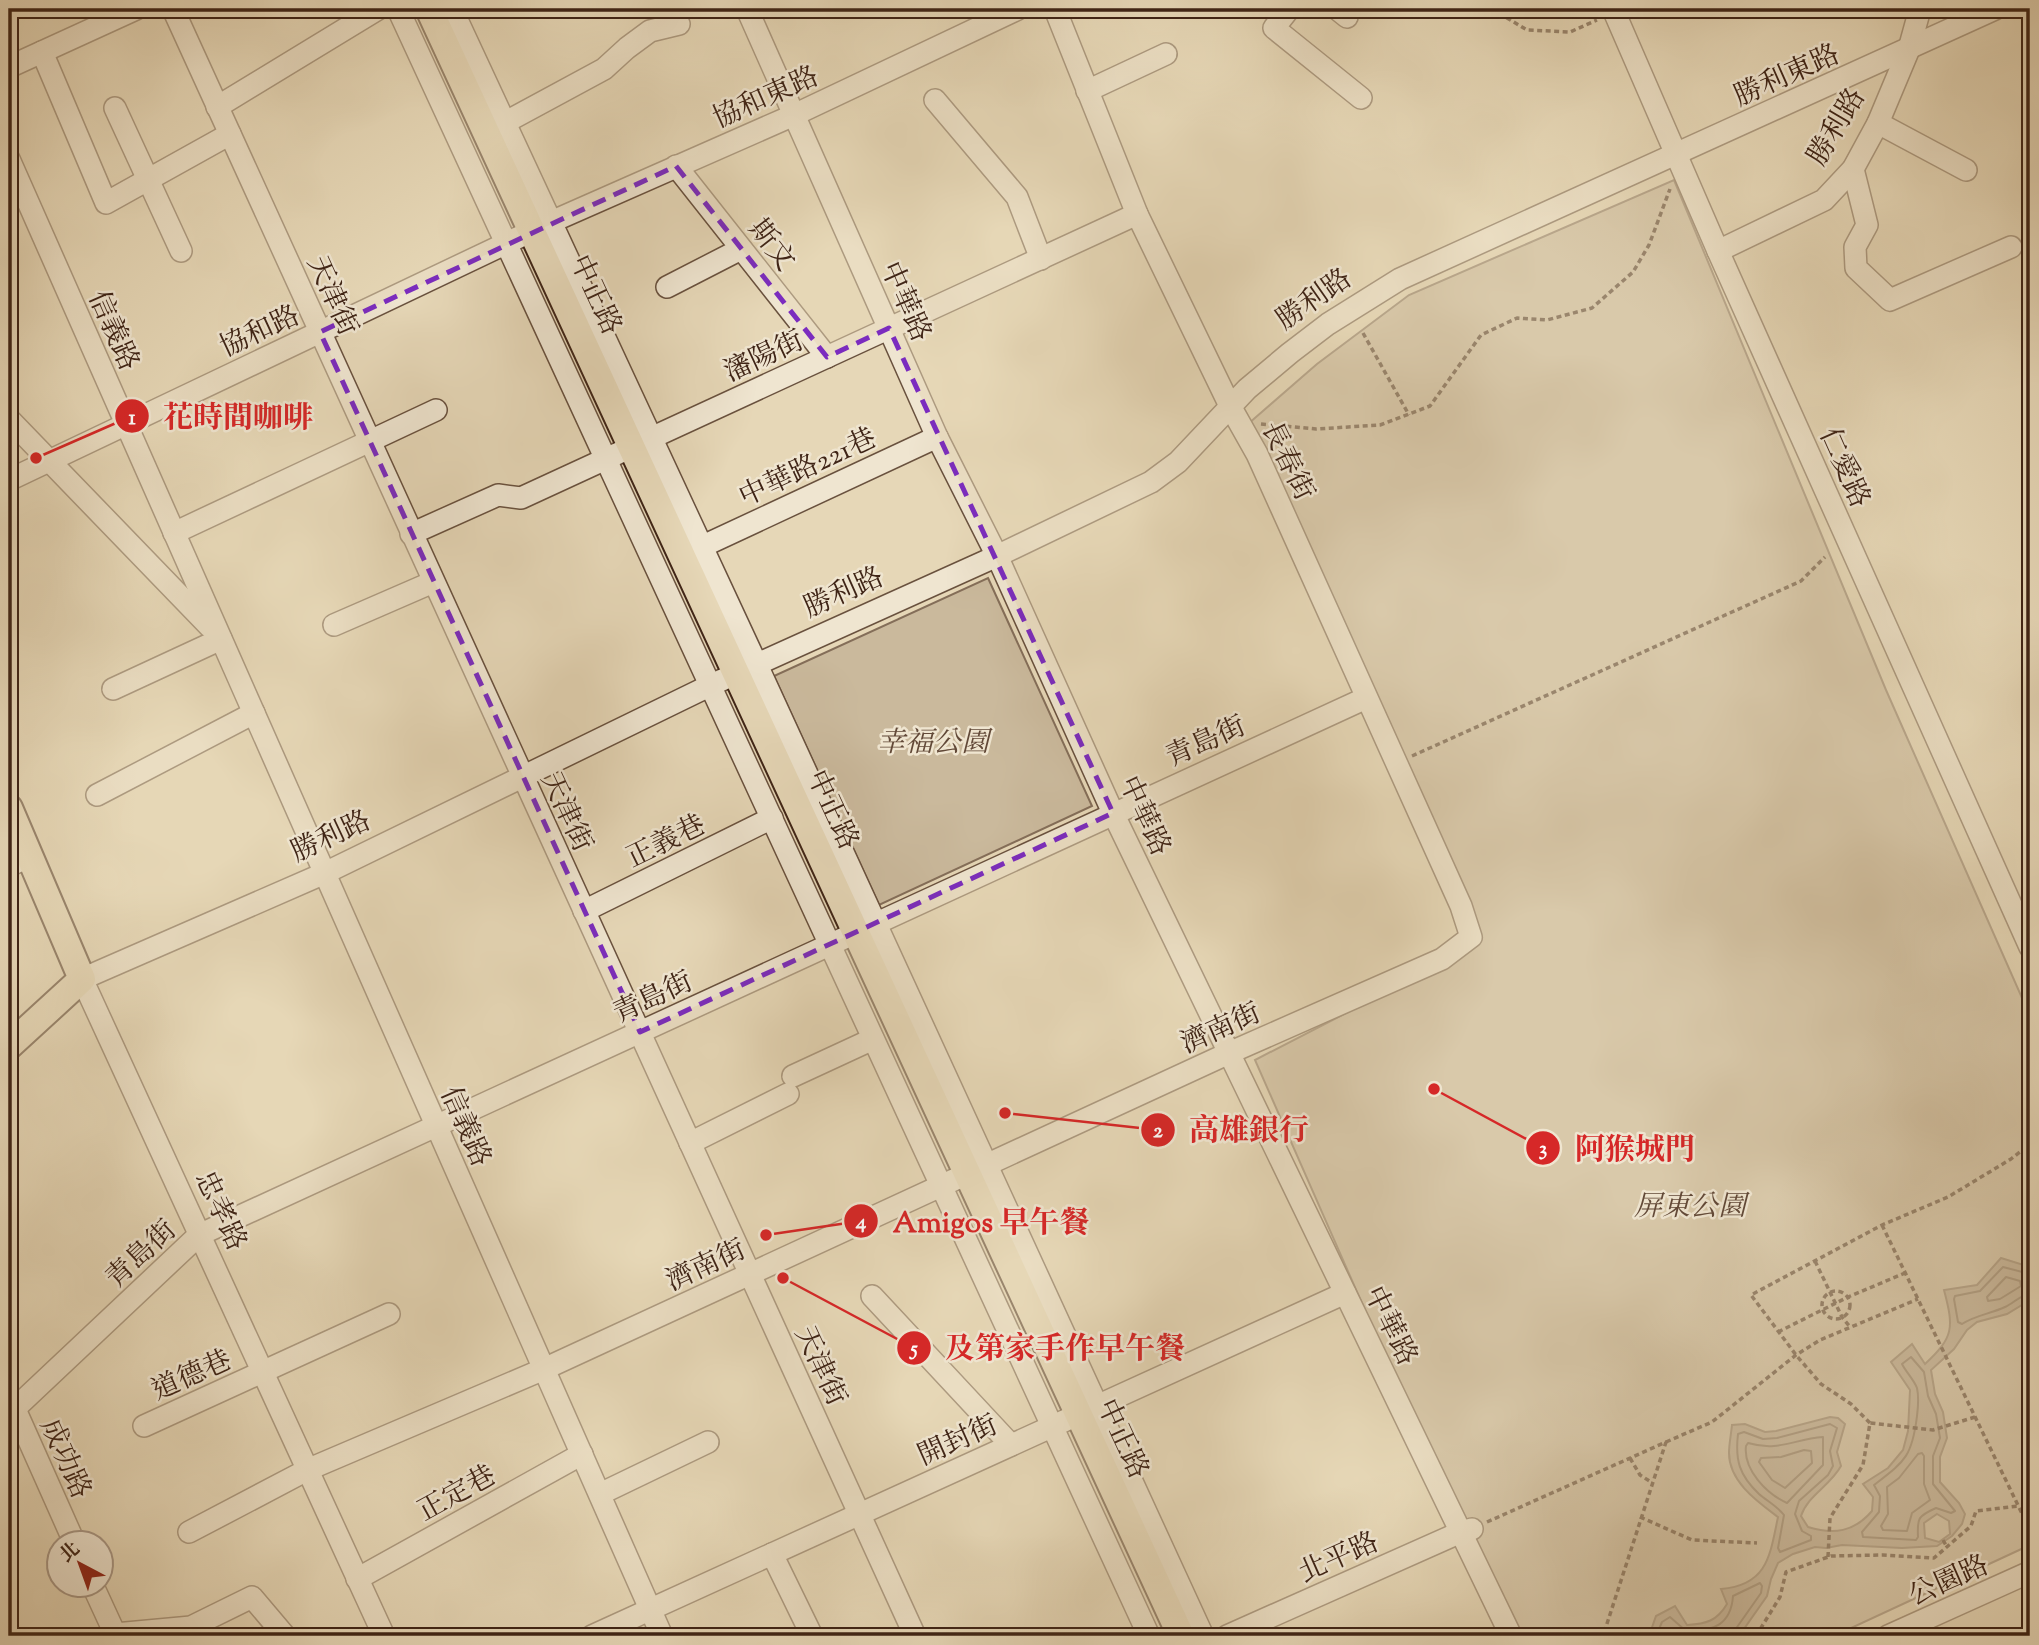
<svg xmlns="http://www.w3.org/2000/svg" width="2039" height="1645" font-family="'Sorts Mill Goudy','Noto Serif TC',serif">
<style>
.green{fill:#cab99c;stroke:#846e59;stroke-width:2}
.water{fill:#ad9a80;stroke:#816b56;stroke-width:2;fill-rule:evenodd}
.lines{fill:none;stroke-linecap:round;stroke-linejoin:round}
.shore{stroke:#765f4b;stroke-width:2}
.minor-casing{stroke:#69513e;stroke-width:24}
.major-casing{stroke:#3f2416;stroke-width:30}
.path{stroke:#3f2416;stroke-width:3.5;stroke-dasharray:5 3.5;stroke-linecap:butt}
.minor{stroke:#efe5d0;stroke-width:21}
.major{stroke:#e6d7b7;stroke-width:26}
.marked{fill:none;stroke:#7b2cbf;stroke-width:5;stroke-dasharray:14 9;stroke-linejoin:round}
.labels{text-anchor:middle;stroke-width:5;stroke-linejoin:round;paint-order:stroke}
.street-label{font-size:28px;fill:#3f2416;stroke:#efe5d0}
.park-label{font-size:28px;font-style:italic;fill:#624938;stroke:#efe5d0}
.leader{fill:none;stroke:#d62828;stroke-width:2.5}
.callout-dot{fill:#d62828;stroke:#efe5d0;stroke-width:2.5}
.mark-label{font-size:21px;text-anchor:middle;font-weight:bold;fill:#fff}
.callout-label{font-size:30px;text-anchor:middle;font-weight:bold;fill:#d62828;stroke:#efe5d0;stroke-width:5;stroke-linejoin:round;paint-order:stroke}
</style>
<rect width="100%" height="100%" fill="#e6d7b7"/>
<filter id="stains"><feTurbulence type="fractalNoise" baseFrequency=".00286" numOctaves="4"/><feColorMatrix values="0 0 0 0 .2 0 0 0 0 .09 0 0 0 0 .02 0 0 0 .5 -.17"/></filter>
<radialGradient id="worn" r=".72"><stop offset=".6" stop-color="#630" stop-opacity="0"/><stop offset="1" stop-color="#630" stop-opacity=".3"/></radialGradient>
<g class="green">
<polygon points="1674,180 1886,690 2030,1016 2030,1545 1834,1636 1514,1636 1376,1335 1255,1060 1453,958 1477,938 1248,424 1317,364 1409,295"/>
<polygon points="988,578 1092,806 879,905 774,676"/>
</g>
<path class="water" d="M2001,1258L2027,1266L2030,1273V1300L2007,1314L1977,1322L1967,1330L1954,1349L1931,1370L1935,1394L1943,1412L1947,1438L1940,1457V1482L1959,1503L1965,1514L1962,1524L1952,1536L1937,1546L1902,1548L1842,1545L1826,1548L1815,1547L1793,1554L1778,1563L1771,1579L1767,1596L1739,1636H1649L1656,1616L1675,1606L1687,1625C1706,1624 1717,1621 1727,1604L1721,1589C1768,1585 1770,1555 1778,1517C1758,1502 1729,1482 1729,1453C1729,1444 1731,1435 1732,1425L1745,1424L1765,1432L1776,1431L1830,1417L1838,1418L1845,1424L1837,1452L1841,1466C1830,1486 1808,1495 1801,1516L1808,1527C1834,1535 1854,1532 1872,1511L1873,1497L1863,1484L1888,1468L1903,1450L1908,1431L1910,1390L1891,1362L1912,1344L1925,1364C1954,1337 1954,1328 1944,1290L1977,1285ZM1937,1514L1949,1521L1950,1534L1939,1542L1925,1538L1924,1523Z"/>
<g class="lines">
<g class="shore">
<path d="M2030,1274L2003,1267L1980,1291L1955,1296L1954,1299L1958,1322L1962,1324C1976,1315 1990,1314 2005,1307C2014,1303 2020,1295 2030,1294"/>
<polygon points="2006,1277 2020,1281 2021,1286 2000,1299 1988,1301 1987,1297"/>
<path d="M1911,1357L1924,1372L1928,1396L1936,1414L1940,1438L1933,1456V1484L1955,1511L1951,1513L1936,1508C1918,1516 1917,1518 1918,1537L1916,1540L1863,1537L1862,1532L1879,1512L1880,1496L1874,1485C1905,1461 1912,1457 1917,1416C1918,1408 1919,1397 1917,1388C1914,1380 1906,1372 1902,1364Z"/>
<path d="M1830,1424L1837,1428L1830,1451L1833,1466L1828,1475L1799,1501L1795,1514L1802,1531L1811,1536V1540L1780,1552L1778,1548L1784,1515C1777,1506 1767,1501 1759,1494C1739,1475 1735,1460 1738,1434L1744,1432L1763,1439L1777,1438Z"/>
<path d="M1823,1437V1465L1787,1503C1767,1494 1743,1470 1746,1446L1748,1443C1779,1452 1794,1439 1823,1437Z"/>
<polygon points="1804,1450 1811,1451 1812,1463 1785,1488 1772,1480 1759,1462 1761,1458 1781,1457"/>
<polygon points="1922,1453 1924,1456 1924,1484 1930,1500 1912,1513 1907,1531 1883,1530 1881,1526 1888,1514 1887,1487 1899,1478 1918,1454"/>
<path d="M1656,1636L1662,1622L1670,1617L1686,1631C1714,1632 1731,1624 1733,1596L1760,1583L1762,1586L1761,1593L1735,1630L1733,1636"/>
</g>
<defs>
<g id="minor">
<polyline points="173,9 915,1636"/>
<polyline points="398,9 1149,1636"/>
<polyline points="452,9 757,665 1203,1636"/>
<polyline points="747,9 937,437 997,556 1113,813 1511,1636"/>
<polyline points="1289,9 1274,28 1361,98"/>
<polyline points="1337,9 1347,17"/>
<polyline points="1613,9 1718,251 2030,947"/>
<polyline points="42,52 106,203 230,134"/>
<polyline points="9,67 136,9"/>
<polyline points="1087,91 1166,54"/>
<polyline points="935,100 1017,197 1041,259"/>
<polyline points="217,107 378,9"/>
<polyline points="115,108 181,251"/>
<polyline points="504,123 604,69 627,48 650,31 679,24"/>
<polyline points="1878,123 1966,170"/>
<polyline points="9,159 662,1636"/>
<polyline points="676,166 827,357"/>
<polyline points="1853,169 1867,225 1855,247 1856,268 1890,300 2011,247"/>
<polyline points="1718,251 1824,200 1853,169 1878,123 1909,49 1920,9"/>
<polyline points="667,287 741,249"/>
<polyline points="9,419 210,627"/>
<polyline points="9,480 551,222 794,115 1018,9"/>
<polyline points="174,533 436,410"/>
<polyline points="411,534 498,495 521,498 1137,214"/>
<polyline points="701,547 937,437"/>
<polyline points="334,625 433,582"/>
<polyline points="113,689 221,639"/>
<polyline points="97,795 254,713"/>
<polyline points="9,866 30,856"/>
<polyline points="584,911 772,818"/>
<polyline points="793,1076 873,1039"/>
<polyline points="690,1143 788,1094"/>
<polyline points="872,1296 1011,1445"/>
<polyline points="10,1398 75,1544"/>
<polyline points="9,1414 199,1235 1366,698"/>
<polyline points="144,1426 389,1314"/>
<polyline points="600,1494 708,1442"/>
<polyline points="189,1532 307,1470 544,1369 1229,1053 1442,959 1471,937 1461,906 1257,454 1230,406 1137,214 1055,9"/>
<polyline points="772,1554 812,1636"/>
<polyline points="357,1579 582,1454"/>
<polyline points="93,1586 116,1636"/>
<polyline points="115,1634 191,1627 252,1597 285,1636"/>
<polyline points="384,1636 82,979 325,873 711,685 997,556 1151,482 1178,462 1247,389 1290,353 1328,324 1400,279 1995,9"/>
<polyline points="592,1636 1345,1293"/>
<polyline points="1227,1636 1461,1532 1472,1529"/>
<polyline points="1888,1636 2030,1572"/>
</g>
<g id="major">
<polyline points="429,9 1181,1636"/>
<polyline points="9,808 82,979 9,1046"/>
</g>
</defs>
<use href="#minor" class="minor-casing"/>
<use href="#major" class="major-casing"/>
<g class="path">
<polyline points="1492,9 1527,30 1570,32 1597,20"/>
<polyline points="1363,333 1409,415"/>
<polyline points="1261,424 1316,429 1380,425 1430,406 1481,335 1517,318 1547,320 1592,308 1633,272 1649,245 1670,189"/>
<polyline points="1412,756 1801,581 1825,557"/>
<polyline points="1882,1225 2030,1530"/>
<polyline points="1815,1261 1842,1317 1850,1327"/>
<circle cx="1836" cy="1305" r="14"/>
<polyline points="1778,1332 1848,1297 1905,1273"/>
<polyline points="1870,1423 1851,1404 1821,1384 1796,1355 1751,1295 1882,1225 1948,1197 2011,1159 2030,1144"/>
<polyline points="1666,1442 1712,1422 1796,1355 1820,1340 1918,1299"/>
<polyline points="1630,1458 1640,1475 1651,1482"/>
<polyline points="1640,1517 1692,1540 1757,1543"/>
<polyline points="1487,1522 1666,1442 1603,1636"/>
<polyline points="1943,1540 1947,1547"/>
<polyline points="1828,1557 1830,1518 1863,1465 1870,1423 1933,1430 1975,1417"/>
<polyline points="1756,1636 1780,1597 1786,1572 1831,1556 1883,1555 1934,1558 1971,1526 1976,1511 2019,1506"/>
</g>
<use href="#minor" class="minor"/>
<use href="#major" class="major"/>
</g>
<path d="M0 0H2039V1645H0ZM676,166L827,357L889,328L1113,813L640,1032L320,332Z" fill="#e6d7b7" fill-opacity=".55" fill-rule="evenodd"/>
<path class="marked" d="M676,166L827,357L889,328L1113,813L640,1032L320,332Z"/>
<g class="labels">
<g class="street-label">
<text transform="translate(1786 74) rotate(-24)" y="10">勝利東路</text>
<text transform="translate(765 96) rotate(-24)" y="10">協和東路</text>
<text transform="translate(1835 126) rotate(-59)" y="10">勝利路</text>
<text transform="translate(773 244) rotate(52)" y="10">斯文</text>
<text transform="translate(597 294) rotate(65)" y="10">中正路</text>
<text transform="translate(334 295) rotate(66)" y="10">天津街</text>
<text transform="translate(1313 298) rotate(-35)" y="10">勝利路</text>
<text transform="translate(907 301) rotate(66)" y="10">中華路</text>
<text transform="translate(115 330) rotate(66)" y="10">信義路</text>
<text transform="translate(259 330) rotate(-25)" y="10">協和路</text>
<text transform="translate(763 355) rotate(-25)" y="10">瀋陽街</text>
<text transform="translate(1289 460) rotate(64)" y="10">長春街</text>
<text transform="translate(807 466) rotate(-25)" y="10">中華路221巷</text>
<text transform="translate(1846 467) rotate(66)" y="10">仁愛路</text>
<text transform="translate(843 591) rotate(-24)" y="10">勝利路</text>
<text transform="translate(1205 740) rotate(-24)" y="10">青島街</text>
<text transform="translate(834 809) rotate(65)" y="10">中正路</text>
<text transform="translate(568 811) rotate(65)" y="10">天津街</text>
<text transform="translate(1146 815) rotate(65)" y="10">中華路</text>
<text transform="translate(330 835) rotate(-25)" y="10">勝利路</text>
<text transform="translate(665 840) rotate(-26)" y="10">正義巷</text>
<text transform="translate(652 996) rotate(-25)" y="10">青島街</text>
<text transform="translate(1220 1027) rotate(-24)" y="10">濟南街</text>
<text transform="translate(467 1126) rotate(66)" y="10">信義路</text>
<text transform="translate(222 1210) rotate(65)" y="10">忠孝路</text>
<text transform="translate(140 1253) rotate(-43)" y="10">青島街</text>
<text transform="translate(705 1264) rotate(-25)" y="10">濟南街</text>
<text transform="translate(1392 1325) rotate(64)" y="10">中華路</text>
<text transform="translate(822 1365) rotate(65)" y="10">天津街</text>
<text transform="translate(191 1374) rotate(-24)" y="10">道德巷</text>
<text transform="translate(1124 1438) rotate(65)" y="10">中正路</text>
<text transform="translate(957 1439) rotate(-24)" y="10">開封街</text>
<text transform="translate(67 1458) rotate(66)" y="10">成功路</text>
<text transform="translate(456 1492) rotate(-29)" y="10">正定巷</text>
<text transform="translate(1338 1556) rotate(-24)" y="10">北平路</text>
<text transform="translate(1948 1579) rotate(-24)" y="10">公園路</text>
</g>
<g class="park-label">
<text x="933" y="751">幸福公園</text>
<text x="1690" y="1215">屏東公園</text>
</g>
</g>
<path class="leader" d="M36 458L132 416M1005 1113L1158 1130M1434 1089L1543 1148M766 1235L861 1221M783 1278L914 1348"/>
<g class="callout-dot">
<circle cx="36" cy="458" r="7"/>
<circle cx="1005" cy="1113" r="7"/>
<circle cx="1434" cy="1089" r="7"/>
<circle cx="766" cy="1235" r="7"/>
<circle cx="783" cy="1278" r="7"/>
<circle cx="132" cy="416" r="18"/>
<circle cx="1158" cy="1130" r="18"/>
<circle cx="1543" cy="1148" r="18"/>
<circle cx="861" cy="1221" r="18"/>
<circle cx="914" cy="1348" r="18"/>
</g>
<g class="mark-label">
<text x="132" y="424">1</text>
<text x="1158" y="1137">2</text>
<text x="1543" y="1155">3</text>
<text x="861" y="1228">4</text>
<text x="914" y="1355">5</text>
</g>
<g class="callout-label">
<text x="238" y="427">花時間咖啡</text>
<text x="1249" y="1140">高雄銀行</text>
<text x="1635" y="1159">阿猴城門</text>
<text x="991" y="1232">Amigos 早午餐</text>
<text x="1065" y="1358">及第家手作早午餐</text>
</g>
<rect width="2039" height="1645" fill="none" stroke="#e6d7b7" stroke-width="35"/>
<rect x="10" y="10" width="2018" height="1624" fill="none" stroke="#3f2416" stroke-width="3.5"/>
<rect x="18" y="18" width="2004" height="1610" fill="none" stroke="#3f2416" stroke-width="2"/>
<g transform="translate(80 1564) rotate(319)"><circle r="33" fill="#efe5d0" stroke="#a99886" stroke-width="2"/>
<path d="M0-5L12 26L0 18L-12 26Z" fill="#8f2418"/>
<text y="-10" font-size="19" font-weight="bold" text-anchor="middle" fill="#3f2416">北</text>
</g>
<rect width="100%" height="100%" filter="url(#stains)"/>
<rect width="100%" height="100%" fill="url(#worn)"/>
</svg>
